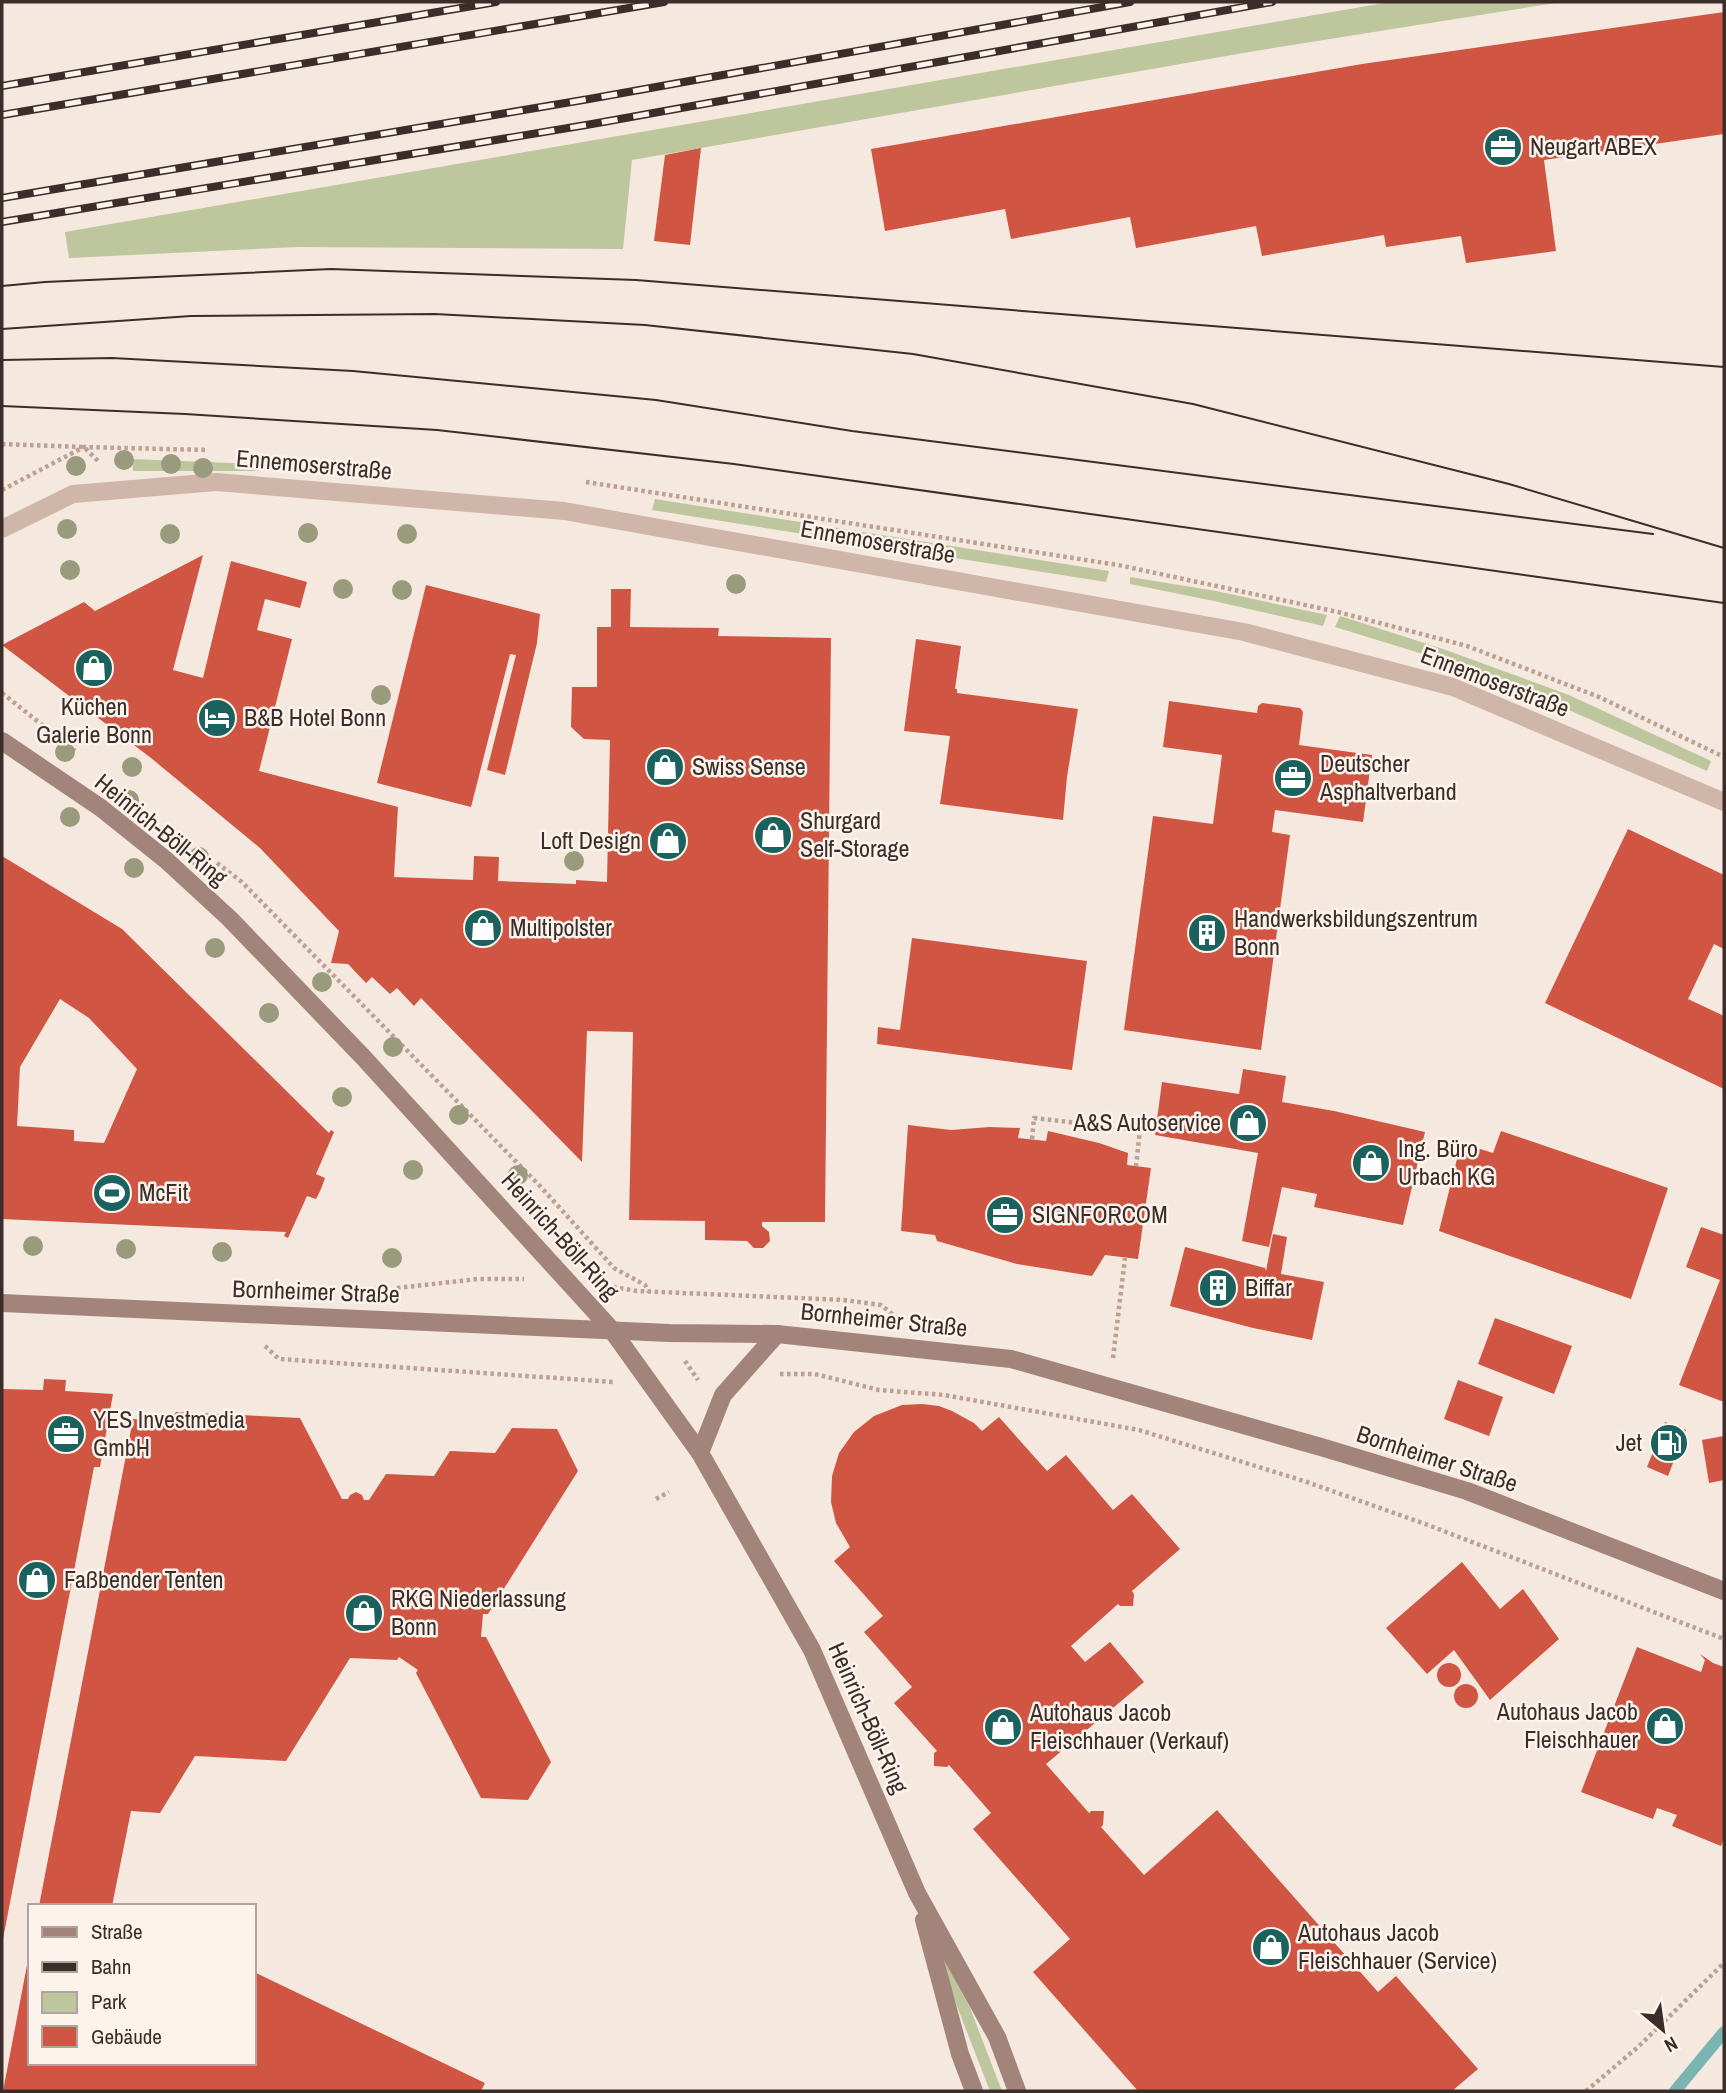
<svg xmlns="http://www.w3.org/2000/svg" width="1726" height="2093" font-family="'Archivo Narrow',sans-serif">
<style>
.green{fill:#bdc69d}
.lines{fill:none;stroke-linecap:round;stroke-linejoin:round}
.stream{stroke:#7bb5b1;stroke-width:12}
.building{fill:#d05542;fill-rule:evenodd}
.path{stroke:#bba093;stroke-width:4.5;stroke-dasharray:3.5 3.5;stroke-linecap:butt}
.street{stroke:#cfb6a9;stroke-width:18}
.secondary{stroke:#a3847a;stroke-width:18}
.tram{stroke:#3c2d2a;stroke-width:2}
.rail-casing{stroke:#3c2d2a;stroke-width:8}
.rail{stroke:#fcf3ec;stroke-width:5;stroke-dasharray:16;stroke-linecap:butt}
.tree{fill:#9a9b7c}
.labels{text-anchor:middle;stroke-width:5;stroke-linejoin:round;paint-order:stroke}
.poi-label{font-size:24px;fill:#3c2d2a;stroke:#fcf3ec;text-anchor:start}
.street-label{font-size:24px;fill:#3c2d2a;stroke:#fcf3ec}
</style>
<rect width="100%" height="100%" fill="#f5e8df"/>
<g class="green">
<polygon points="1390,2 1562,2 1255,51 632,160 623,249 297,247 69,258 65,232"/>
<polygon points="132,459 302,466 301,471 133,471"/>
<polygon points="655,499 1109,571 1106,582 652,510"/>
<polygon points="1130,577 1216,591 1327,615 1323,626 1214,601 1130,584"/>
<polygon points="1340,616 1443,649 1569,695 1711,761 1707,771 1562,707 1439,659 1335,627"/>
<polygon points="938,1946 970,2008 1002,2091 990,2091 939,1960"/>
</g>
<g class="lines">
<polyline class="stream" points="1675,2091 1724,2032"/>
</g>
<g class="building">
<polygon points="1724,12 1724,134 1544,160 1556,251 1466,263 1461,236 1386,247 1384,235 1262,256 1256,226 1136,248 1130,217 1011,239 1005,209 885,231 871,149 1362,64"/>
<polygon points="701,148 690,245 654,241 665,155"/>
<polygon points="203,555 173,670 203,678 231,561 307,582 300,608 265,599 257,630 292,639 259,771 398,807 394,877 473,880 474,856 499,857 498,881 576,884 576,880 607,882 610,740 584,739 571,727 572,687 597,687 597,627 611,627 611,589 631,589 630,627 719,628 718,636 831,638 825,1222 762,1222 762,1226 769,1232 770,1241 763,1248 754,1248 747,1241 705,1240 705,1221 629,1220 633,1032 587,1031 582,1162 421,998 414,1006 397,988 390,994 372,977 366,983 348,964 331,963 339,931 260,848 151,758 2,645 84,602 95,611"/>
<polygon points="426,585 540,614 537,643 505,775 487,770 516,655 510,654 471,807 377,783"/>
<polygon points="916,639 961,646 955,689 957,689 957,693 1078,709 1067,777 1063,820 940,804 950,736 904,731"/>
<polygon points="1169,701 1257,713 1258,706 1262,703 1300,708 1303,712 1299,745 1372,755 1363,822 1275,810 1272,832 1290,835 1261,1050 1124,1030 1153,816 1213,824 1222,755 1163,747"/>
<polygon points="1628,829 1724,875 1724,949 1714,944 1688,999 1724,1016 1724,1089 1545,1003"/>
<path d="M2,856L122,929L329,1133L331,1130L334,1132L316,1174L325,1178L321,1189L316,1199L307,1196L288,1238L284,1236L286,1232L2,1219ZM60,999L89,1018L137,1069L104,1143L74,1141V1130L17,1126L20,1067Z"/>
<polygon points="912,938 1087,961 1072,1070 877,1044 878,1027 900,1030"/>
<polygon points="1243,1069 1286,1076 1282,1102 1334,1111 1425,1132 1403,1225 1314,1207 1317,1194 1282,1187 1269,1247 1242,1241 1258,1153 1155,1135 1162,1082 1239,1094"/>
<polygon points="908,1125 951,1130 990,1127 1020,1128 1018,1138 1046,1141 1048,1131 1099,1143 1128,1153 1127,1165 1151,1168 1138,1259 1105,1255 1092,1276 1017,1264 937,1241 935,1235 901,1231"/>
<polygon points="1501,1131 1668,1188 1631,1299 1439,1231 1461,1143 1493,1153"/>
<polygon points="1701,1227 1724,1235 1724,1402 1679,1385 1720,1280 1686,1267"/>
<polygon points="1273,1234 1287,1237 1281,1274 1324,1282 1312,1340 1253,1328 1170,1306 1185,1247 1265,1268 1266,1271"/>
<polygon points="1495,1318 1572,1346 1554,1394 1478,1364"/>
<polygon points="44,1379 66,1380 65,1391 113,1394 100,1467 94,1467 3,1939 2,1389 43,1390"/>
<polygon points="1458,1380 1503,1397 1489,1436 1444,1419"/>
<polygon points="922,1404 939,1406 952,1411 974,1423 982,1431 999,1417 1047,1471 1066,1455 1113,1510 1132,1494 1180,1549 1132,1591 1134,1594 1133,1606 1120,1606 1118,1604 1071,1646 1085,1662 1110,1642 1144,1682 1046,1764 1089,1813 1091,1811 1104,1811 1103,1825 1101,1827 1144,1875 1217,1810 1378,1992 1396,1976 1478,2069 1452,2091 1138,2091 1033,1972 1070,1939 973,1829 991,1813 949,1765 947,1767 934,1766 934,1753 937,1751 894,1703 912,1687 864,1632 883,1616 834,1561 850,1547 836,1523 831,1502 832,1476 839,1453 854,1432 874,1416 902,1405"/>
<polygon points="176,1412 300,1418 342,1499 348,1499 350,1495 356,1492 362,1495 364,1500 369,1500 386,1474 434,1476 450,1451 495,1453 512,1428 557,1429 578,1471 488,1614 483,1614 481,1637 486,1637 551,1762 528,1800 481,1798 416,1673 418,1670 399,1657 397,1660 350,1658 286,1761 195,1756 160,1813 131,1811 112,1906 39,1906 133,1419 170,1421"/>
<polygon points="1665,1422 1686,1430 1668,1476 1647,1467"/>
<polygon points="1724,1436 1724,1480 1709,1483 1702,1440"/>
<polygon points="1462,1562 1500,1609 1523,1589 1559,1639 1490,1700 1454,1650 1427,1674 1386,1628"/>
<polygon points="1637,1647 1701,1672 1705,1660 1700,1654 1713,1663 1724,1667 1724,1838 1721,1846 1672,1826 1677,1815 1657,1808 1653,1819 1581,1792"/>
<circle cx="1449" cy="1675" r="12"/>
<circle cx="1466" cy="1696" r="12"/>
<polygon points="28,1960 30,2063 254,2063 254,1972 485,2083 481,2091 3,2091"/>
</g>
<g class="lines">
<g class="path">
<polyline points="2,444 84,447 99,462"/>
<polyline points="586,482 1118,565 1338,612 1467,646 1599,697 1724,757"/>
<polyline points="2,490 84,447 207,450"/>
<polyline points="2,693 75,751"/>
<polyline points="217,863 242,882 540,1186 614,1268 645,1285 649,1292"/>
<polyline points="1032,1139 1034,1118 1140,1130 1136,1166"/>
<polyline points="613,1287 637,1291 844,1300 881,1305 896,1317"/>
<polyline points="397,1288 478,1279 524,1279"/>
<polyline points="265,1346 279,1359 614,1382"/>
<polyline points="1113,1358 1125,1258"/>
<polyline points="685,1361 698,1380"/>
<polyline points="780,1374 815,1374 879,1390 944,1395 1139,1430 1304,1481 1428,1525 1724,1639"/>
<polyline points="656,1499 669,1492"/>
<polyline points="1586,2091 1638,2047 1724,1963"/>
</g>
<polyline class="street" points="2,529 73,494 216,482 564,511 1244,632 1453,687 1724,802"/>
<g class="secondary">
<polyline points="2,741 101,808 166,860 230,919 363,1057 611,1329 700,1453 812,1650 917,1893 997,2037 1017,2091"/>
<polyline points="2,1303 669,1333 777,1334 1011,1359 1321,1447 1467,1491 1724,1591"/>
<polyline points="700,1453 723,1395 777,1334"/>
<polyline points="924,1920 960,2054 974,2091"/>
</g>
<g class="tram">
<polyline points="2,286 45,282 331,269 636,280 1724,367"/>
<polyline points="2,329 191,316 435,314 645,325 913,354 1193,404 1509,484 1724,548"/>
<polyline points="2,360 112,358 353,371 656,400 852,431 1653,534"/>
<polyline points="2,406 185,414 437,430 734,464 1724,603"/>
</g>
<defs>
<g id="rail">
<polyline points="2,86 496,2"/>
<polyline points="2,115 664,2"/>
<polyline points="2,198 589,99 1130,2"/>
<polyline points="2,222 592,124 1272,2"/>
</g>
</defs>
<use href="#rail" class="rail-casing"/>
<use href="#rail" class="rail"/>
</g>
<g class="tree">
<circle cx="124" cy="460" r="10"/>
<circle cx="171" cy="464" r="10"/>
<circle cx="76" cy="466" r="10"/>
<circle cx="203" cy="468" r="10"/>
<circle cx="67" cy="529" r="10"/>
<circle cx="308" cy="533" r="10"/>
<circle cx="170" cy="534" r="10"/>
<circle cx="407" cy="534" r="10"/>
<circle cx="70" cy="570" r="10"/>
<circle cx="736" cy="584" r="10"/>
<circle cx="343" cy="589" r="10"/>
<circle cx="402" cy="590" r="10"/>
<circle cx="381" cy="695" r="10"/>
<circle cx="65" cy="752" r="10"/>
<circle cx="132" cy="767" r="10"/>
<circle cx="129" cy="800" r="10"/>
<circle cx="70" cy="817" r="10"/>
<circle cx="199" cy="857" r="10"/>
<circle cx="574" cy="861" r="10"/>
<circle cx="134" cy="868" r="10"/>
<circle cx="215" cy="948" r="10"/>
<circle cx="322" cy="982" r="10"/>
<circle cx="269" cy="1013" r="10"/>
<circle cx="393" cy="1047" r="10"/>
<circle cx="342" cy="1097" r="10"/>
<circle cx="459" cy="1115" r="10"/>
<circle cx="413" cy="1170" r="10"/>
<circle cx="518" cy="1175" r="10"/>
<circle cx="33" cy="1246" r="10"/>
<circle cx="126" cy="1249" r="10"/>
<circle cx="222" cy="1252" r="10"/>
<circle cx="392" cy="1258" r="10"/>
</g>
<defs>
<symbol id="office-disc" viewBox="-11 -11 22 22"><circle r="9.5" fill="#1b615e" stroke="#fcf3ec"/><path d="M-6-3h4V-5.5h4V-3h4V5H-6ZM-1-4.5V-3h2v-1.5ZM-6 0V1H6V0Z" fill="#fff"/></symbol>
<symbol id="shop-disc" viewBox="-11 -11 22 22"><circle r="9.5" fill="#1b615e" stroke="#fcf3ec"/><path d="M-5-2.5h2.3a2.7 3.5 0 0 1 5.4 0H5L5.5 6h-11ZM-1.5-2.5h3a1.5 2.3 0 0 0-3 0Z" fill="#fff"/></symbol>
<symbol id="hotel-disc" viewBox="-11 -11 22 22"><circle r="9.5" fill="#1b615e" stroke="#fcf3ec"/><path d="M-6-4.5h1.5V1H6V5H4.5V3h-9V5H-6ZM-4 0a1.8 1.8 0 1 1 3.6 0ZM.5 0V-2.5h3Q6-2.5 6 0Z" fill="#fff"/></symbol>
<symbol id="building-disc" viewBox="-11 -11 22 22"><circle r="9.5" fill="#1b615e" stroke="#fcf3ec"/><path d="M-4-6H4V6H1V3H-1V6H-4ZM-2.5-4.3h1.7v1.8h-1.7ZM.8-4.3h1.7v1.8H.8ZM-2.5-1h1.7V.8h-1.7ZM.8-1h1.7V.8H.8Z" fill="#fff"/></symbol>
<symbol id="stadium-disc" viewBox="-11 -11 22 22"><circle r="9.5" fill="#1b615e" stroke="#fcf3ec"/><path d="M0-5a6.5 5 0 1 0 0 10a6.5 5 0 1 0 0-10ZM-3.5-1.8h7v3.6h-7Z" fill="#fff"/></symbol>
<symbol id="fuel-disc" viewBox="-11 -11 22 22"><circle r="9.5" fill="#1b615e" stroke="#fcf3ec"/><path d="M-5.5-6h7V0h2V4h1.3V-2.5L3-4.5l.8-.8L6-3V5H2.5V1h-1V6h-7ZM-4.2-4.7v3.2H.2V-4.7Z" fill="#fff"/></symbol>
</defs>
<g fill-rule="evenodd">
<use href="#office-disc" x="1481" y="125" width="44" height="44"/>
<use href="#shop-disc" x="72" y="646" width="44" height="44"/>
<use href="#hotel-disc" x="195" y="696" width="44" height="44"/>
<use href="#shop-disc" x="643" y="745" width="44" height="44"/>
<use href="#office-disc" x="1271" y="756" width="44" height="44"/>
<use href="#shop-disc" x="751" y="813" width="44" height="44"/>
<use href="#shop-disc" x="646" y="819" width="44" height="44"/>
<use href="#shop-disc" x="461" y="906" width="44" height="44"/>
<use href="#building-disc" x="1185" y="911" width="44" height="44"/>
<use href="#shop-disc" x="1226" y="1101" width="44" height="44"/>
<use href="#shop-disc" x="1349" y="1141" width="44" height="44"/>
<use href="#stadium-disc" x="90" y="1171" width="44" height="44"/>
<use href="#office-disc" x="983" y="1193" width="44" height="44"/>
<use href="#building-disc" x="1196" y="1266" width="44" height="44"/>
<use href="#office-disc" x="44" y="1412" width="44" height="44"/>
<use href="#fuel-disc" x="1647" y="1421" width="44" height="44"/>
<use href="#shop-disc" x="15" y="1558" width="44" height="44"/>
<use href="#shop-disc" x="342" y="1591" width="44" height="44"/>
<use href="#shop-disc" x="1643" y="1704" width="44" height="44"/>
<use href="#shop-disc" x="981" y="1705" width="44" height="44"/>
<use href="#shop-disc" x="1249" y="1925" width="44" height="44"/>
</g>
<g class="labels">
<g class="poi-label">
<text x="1530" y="155">Neugart ABEX</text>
<text x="94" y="715" text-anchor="middle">Küchen<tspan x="94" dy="28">Galerie Bonn</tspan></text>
<text x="244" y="726">B&amp;B Hotel Bonn</text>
<text x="1320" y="772">Deutscher<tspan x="1320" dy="28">Asphaltverband</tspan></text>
<text x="692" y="775">Swiss Sense</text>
<text x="800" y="829">Shurgard<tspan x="800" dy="28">Self-Storage</tspan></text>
<text x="641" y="849" text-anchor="end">Loft Design</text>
<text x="1234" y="927">Handwerksbildungszentrum<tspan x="1234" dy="28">Bonn</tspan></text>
<text x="510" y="936">Multipolster</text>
<text x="1221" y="1131" text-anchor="end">A&amp;S Autoservice</text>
<text x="1398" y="1157">Ing. Büro<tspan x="1398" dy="28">Urbach KG</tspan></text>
<text x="139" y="1201">McFit</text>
<text x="1032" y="1223">SIGNFORCOM</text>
<text x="1245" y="1296">Biffar</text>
<text x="93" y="1428">YES Investmedia<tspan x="93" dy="28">GmbH</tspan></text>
<text x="1642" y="1451" text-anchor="end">Jet</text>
<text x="64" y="1588">Faßbender Tenten</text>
<text x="391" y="1607">RKG Niederlassung<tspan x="391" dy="28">Bonn</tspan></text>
<text x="1638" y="1720" text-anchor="end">Autohaus Jacob<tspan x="1638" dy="28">Fleischhauer</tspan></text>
<text x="1030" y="1721">Autohaus Jacob<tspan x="1030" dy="28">Fleischhauer (Verkauf)</tspan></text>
<text x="1298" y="1941">Autohaus Jacob<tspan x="1298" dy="28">Fleischhauer (Service)</tspan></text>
</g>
<g class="street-label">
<text transform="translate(314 465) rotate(5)" y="8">Ennemoserstraße</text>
<text transform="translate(878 542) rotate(10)" y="8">Ennemoserstraße</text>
<text transform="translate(1495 682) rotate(21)" y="8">Ennemoserstraße</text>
<text transform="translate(161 830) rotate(39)" y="8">Heinrich-Böll-Ring</text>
<text transform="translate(560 1236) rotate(48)" y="8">Heinrich-Böll-Ring</text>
<text transform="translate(316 1292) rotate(2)" y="8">Bornheimer Straße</text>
<text transform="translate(884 1320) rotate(6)" y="8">Bornheimer Straße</text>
<text transform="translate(1437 1459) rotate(18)" y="8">Bornheimer Straße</text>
<text transform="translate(868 1718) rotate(66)" y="8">Heinrich-Böll-Ring</text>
</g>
</g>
<rect width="1726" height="2093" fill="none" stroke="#3c2d2a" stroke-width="7"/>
<rect x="28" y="1904" width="228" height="161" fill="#fcf3ec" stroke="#afa49e" stroke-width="2"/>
<rect x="42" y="1927" width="35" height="10" fill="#a3847a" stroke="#afa49e" stroke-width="2"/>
<text x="91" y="1939" font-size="21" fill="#3c2d2a">Straße</text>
<rect x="42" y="1962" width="35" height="10" fill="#3c2d2a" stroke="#afa49e" stroke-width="2"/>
<text x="91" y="1974" font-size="21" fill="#3c2d2a">Bahn</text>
<rect x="42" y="1992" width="35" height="21" fill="#bdc69d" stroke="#afa49e" stroke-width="2"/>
<text x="91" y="2009" font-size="21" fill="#3c2d2a">Park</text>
<rect x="42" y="2026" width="35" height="21" fill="#d05542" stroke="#afa49e" stroke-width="2"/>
<text x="91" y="2044" font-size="21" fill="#3c2d2a">Gebäude</text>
<g transform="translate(1663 2030) rotate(151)" stroke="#fcf3ec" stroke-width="5" paint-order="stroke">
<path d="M0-5L12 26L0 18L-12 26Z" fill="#3c2d2a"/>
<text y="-10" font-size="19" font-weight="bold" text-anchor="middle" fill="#3c2d2a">N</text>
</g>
</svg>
